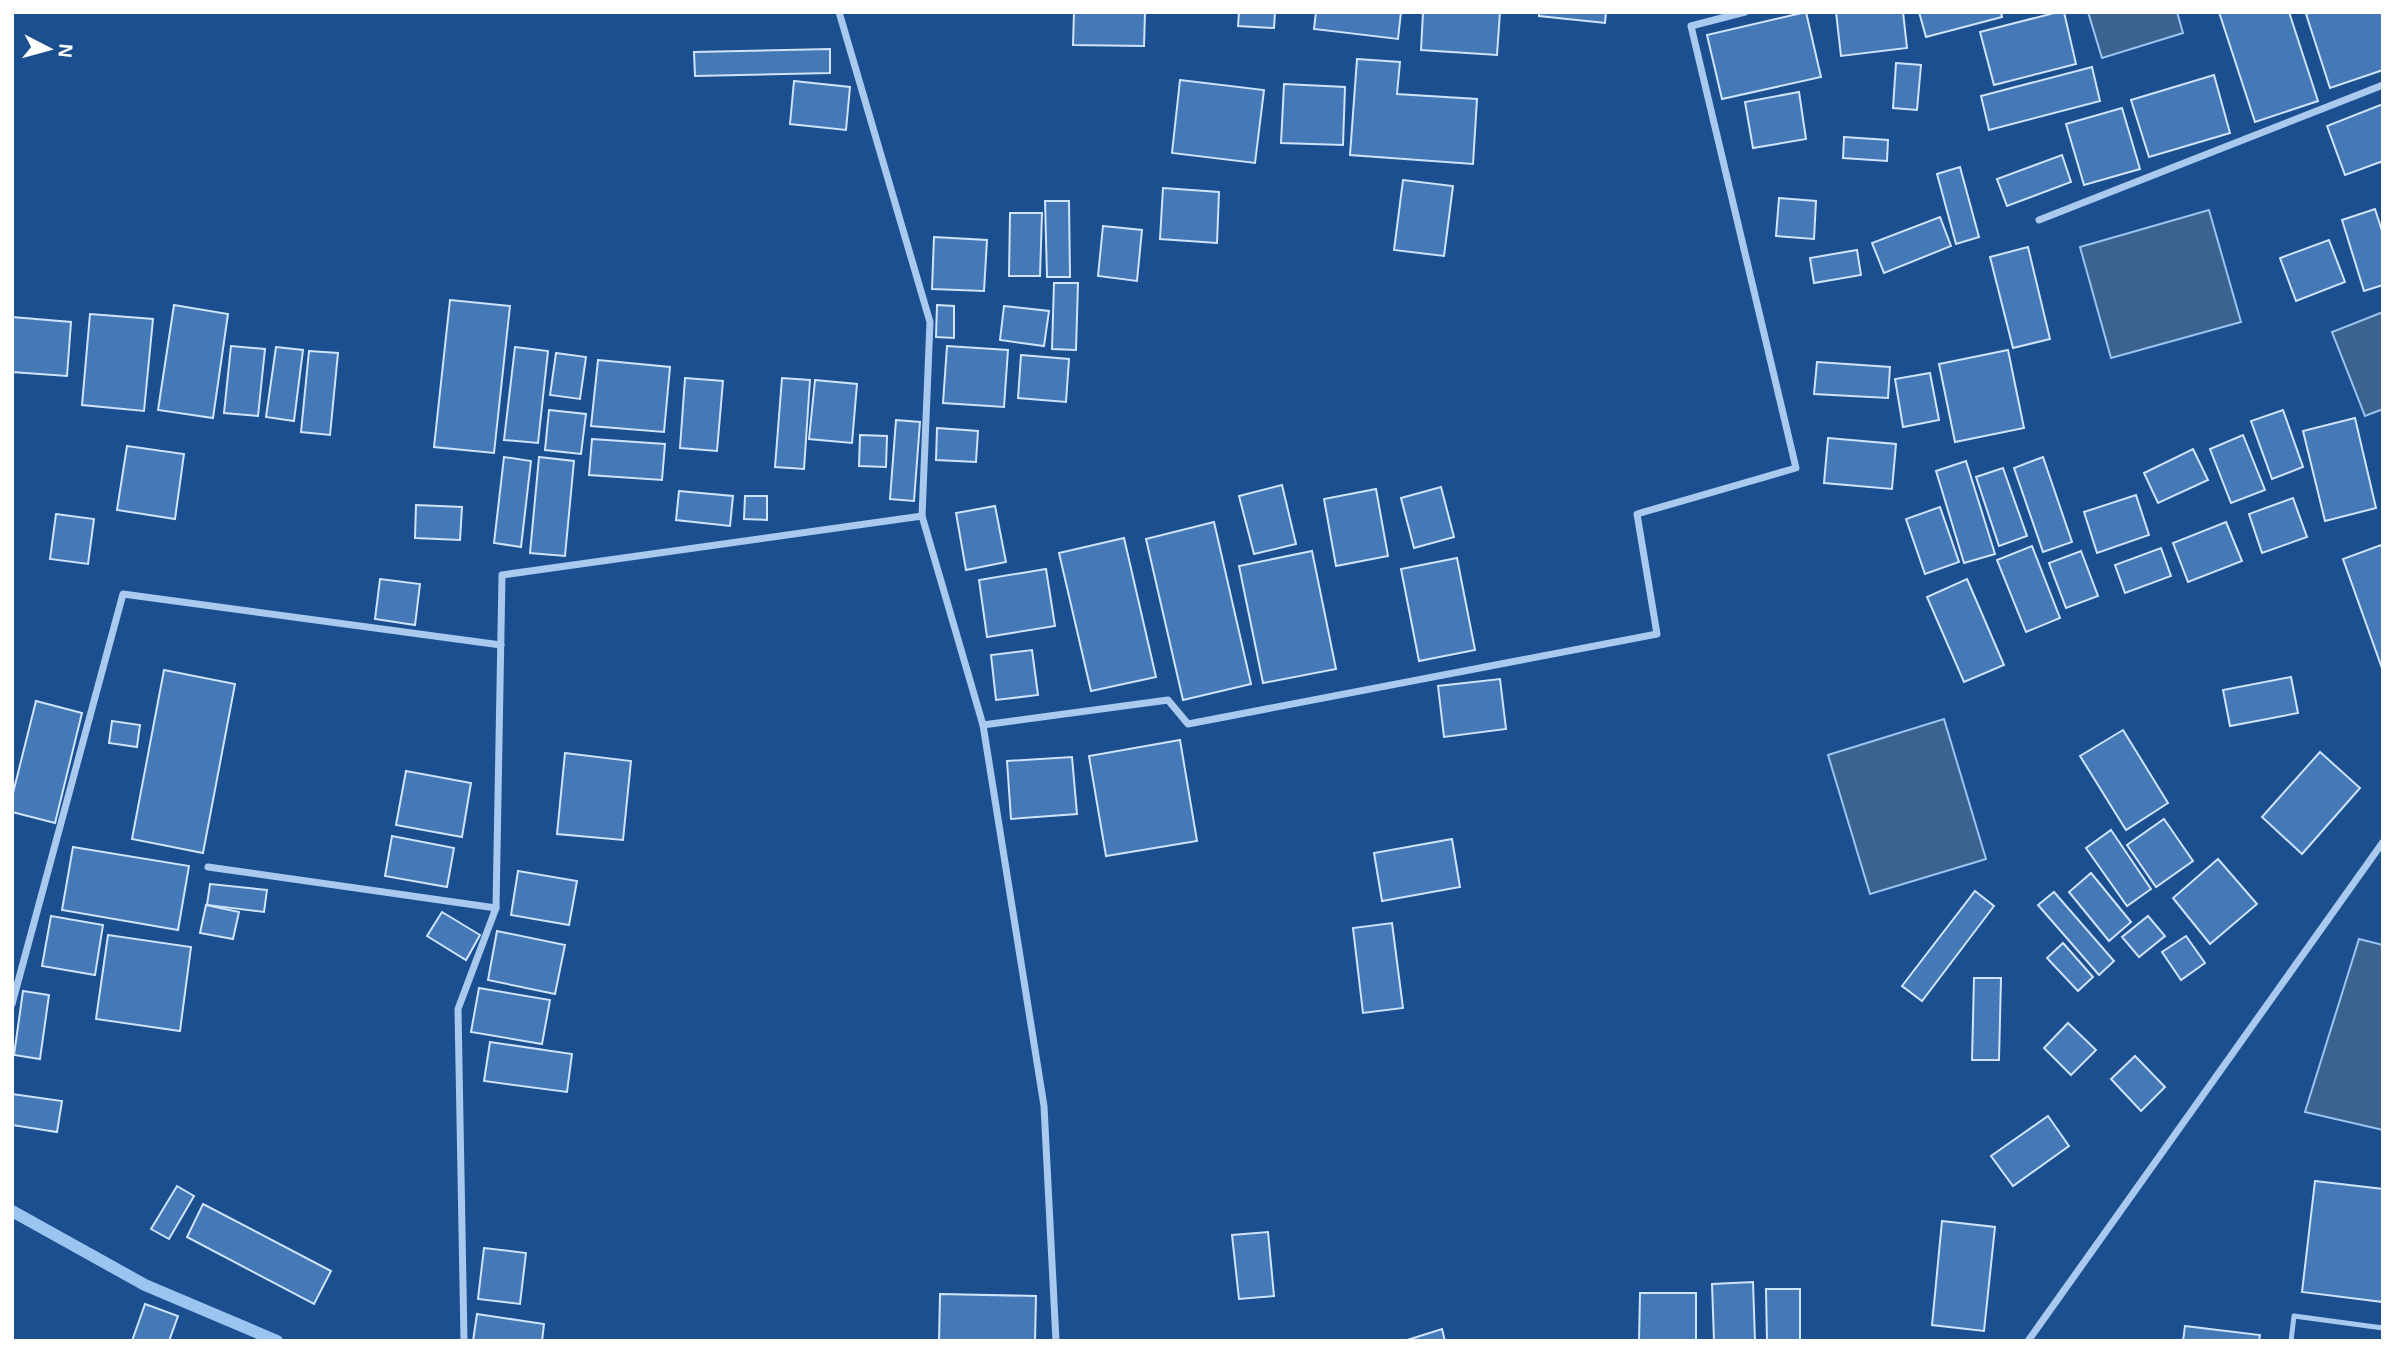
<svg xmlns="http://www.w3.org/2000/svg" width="2395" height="1353" font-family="Helvetica,sans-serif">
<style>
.water{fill:#3c6290;stroke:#9cc4f0;stroke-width:2}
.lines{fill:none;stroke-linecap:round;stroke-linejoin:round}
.stream{stroke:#9cc4f0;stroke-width:12}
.building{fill:#4478b7;stroke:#cfe3fa;stroke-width:2}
.lane{stroke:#a9c9ee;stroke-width:5}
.street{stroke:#a9c9ee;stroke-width:7}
</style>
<rect width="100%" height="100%" fill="#1b4f8f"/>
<g class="water">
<polygon points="2088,12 2177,12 2183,33 2102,58"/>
<polygon points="2209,210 2241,322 2111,358 2080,247"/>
<polygon points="2383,312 2383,409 2365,416 2332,332"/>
<polygon points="1944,719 1986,859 1870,894 1828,755"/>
<polygon points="2359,939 2383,945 2383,1130 2305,1112"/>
</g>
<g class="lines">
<polyline class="stream" points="12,1211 145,1285 277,1341"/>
</g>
<g class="building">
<polygon points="1074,12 1145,12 1144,46 1073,45"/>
<polygon points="1239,12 1275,12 1274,28 1238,26"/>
<polygon points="1316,12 1401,12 1398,39 1314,29"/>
<polygon points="1423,12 1500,12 1497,55 1421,50"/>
<polygon points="1539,12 1606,12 1605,23 1539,16"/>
<polygon points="1806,12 1821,77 1722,99 1707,35"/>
<polygon points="1836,12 1903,12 1907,48 1841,56"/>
<polygon points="1919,12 2001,12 2002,17 1926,37"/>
<polygon points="2058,12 2064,12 2076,64 1994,85 1980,32"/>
<polygon points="2219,12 2289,12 2318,101 2255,122"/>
<polygon points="2312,12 2383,12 2383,70 2330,88 2306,14"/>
<polygon points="830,49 830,73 695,76 694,52"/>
<polygon points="1357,59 1400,62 1397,94 1477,99 1473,164 1350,155"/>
<polygon points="1896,63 1921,65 1917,110 1893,108"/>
<polygon points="2092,67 2100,101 1989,130 1981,96"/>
<polygon points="2214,75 2230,133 2149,157 2131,100"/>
<polygon points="1180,80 1264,90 1255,163 1172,153"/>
<polygon points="794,81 850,87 846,130 790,124"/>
<polygon points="1284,84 1345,87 1343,145 1281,143"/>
<polygon points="1799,92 1806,139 1753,148 1745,102"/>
<polygon points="2383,104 2383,161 2345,175 2327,126"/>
<polygon points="2122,108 2140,169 2084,185 2066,124"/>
<polygon points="1844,137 1888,140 1887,161 1843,158"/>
<polygon points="2062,155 2071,182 2007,206 1997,179"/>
<polygon points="1960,167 1979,237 1956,244 1937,174"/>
<polygon points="1403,180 1453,186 1444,256 1394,250"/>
<polygon points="1163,188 1219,192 1217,243 1160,239"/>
<polygon points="1779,198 1816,201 1814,239 1776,236"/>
<polygon points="1045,201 1069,201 1070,277 1047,277"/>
<polygon points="2375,209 2383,234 2383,285 2364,291 2342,220"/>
<polygon points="1010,213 1042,213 1040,276 1009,276"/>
<polygon points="1940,217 1951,246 1884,273 1872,243"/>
<polygon points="1103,226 1142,230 1137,281 1098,276"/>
<polygon points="934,237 987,240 984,291 932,289"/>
<polygon points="2329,240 2345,282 2296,301 2280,258"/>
<polygon points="2028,247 2050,339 2013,348 1990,257"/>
<polygon points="1857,250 1861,275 1814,283 1810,258"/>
<polygon points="1054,283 1078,283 1076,350 1052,349"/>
<polygon points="450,300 510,306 494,453 434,447"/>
<polygon points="174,305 228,314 213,418 158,410"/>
<polygon points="937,305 954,306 954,338 936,337"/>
<polygon points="1004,306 1049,311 1044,346 1000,340"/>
<polygon points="90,314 153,319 144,411 82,405"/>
<polygon points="12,317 71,322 67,376 12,372"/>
<polygon points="231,346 265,349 258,416 224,413"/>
<polygon points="947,346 1008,350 1004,407 943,403"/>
<polygon points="276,347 303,350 294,421 266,417"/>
<polygon points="515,347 548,351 538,443 504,440"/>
<polygon points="2008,350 2024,428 1955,442 1939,364"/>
<polygon points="309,351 338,353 330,435 301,432"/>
<polygon points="556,353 586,357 580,399 550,395"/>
<polygon points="1021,355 1069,359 1066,402 1018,398"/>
<polygon points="598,360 670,367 664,432 591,426"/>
<polygon points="1817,362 1890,367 1888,398 1814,394"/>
<polygon points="1930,373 1939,420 1903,427 1895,379"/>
<polygon points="685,378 723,381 717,451 680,448"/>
<polygon points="782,378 810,380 804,469 775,467"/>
<polygon points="815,380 857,384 852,443 809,439"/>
<polygon points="549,410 586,414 581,454 545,450"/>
<polygon points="2283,410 2303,467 2272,479 2251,421"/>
<polygon points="2355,418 2376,508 2325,521 2303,431"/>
<polygon points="896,420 920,422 914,501 890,499"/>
<polygon points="937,428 978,431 976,462 936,460"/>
<polygon points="860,435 887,436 886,467 859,466"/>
<polygon points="2243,435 2265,490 2231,503 2210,449"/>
<polygon points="1828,438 1896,444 1892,489 1824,483"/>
<polygon points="592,439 665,444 662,480 589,475"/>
<polygon points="127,446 184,454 175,519 117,510"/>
<polygon points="2193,449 2208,480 2158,503 2144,473"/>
<polygon points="504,457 531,461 521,547 494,543"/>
<polygon points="539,457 574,461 565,556 530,553"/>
<polygon points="2043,457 2072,542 2043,552 2014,468"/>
<polygon points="1966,461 1995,554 1964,563 1936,471"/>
<polygon points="2003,468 2027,536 1999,546 1976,477"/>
<polygon points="1282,485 1296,544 1254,554 1239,496"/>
<polygon points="1441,487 1454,537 1414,548 1401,498"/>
<polygon points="1376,489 1388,556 1336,566 1324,499"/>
<polygon points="679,491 733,496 730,526 676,520"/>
<polygon points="2136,495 2149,535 2097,553 2084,512"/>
<polygon points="745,496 767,496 767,520 744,519"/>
<polygon points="2293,498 2307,537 2262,553 2249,514"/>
<polygon points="416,505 462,507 460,540 415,538"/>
<polygon points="995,506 1006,562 966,570 956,513"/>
<polygon points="1940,507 1959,562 1925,574 1906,519"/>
<polygon points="56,514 94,519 88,564 50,559"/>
<polygon points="1214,522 1251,684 1183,700 1146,539"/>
<polygon points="2226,522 2242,561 2188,582 2173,543"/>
<polygon points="1124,538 1156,677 1091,691 1059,553"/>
<polygon points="2381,545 2383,551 2383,671 2343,559"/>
<polygon points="2032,546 2060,618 2026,632 1997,560"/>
<polygon points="2161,548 2171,576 2125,593 2115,565"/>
<polygon points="1312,551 1336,669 1263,683 1239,566"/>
<polygon points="2081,551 2098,596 2066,608 2049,563"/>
<polygon points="1457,558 1475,650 1419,661 1401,569"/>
<polygon points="1046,569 1055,626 987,637 979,580"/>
<polygon points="380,579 420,584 415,625 375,619"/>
<polygon points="1967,579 2004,665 1964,682 1927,597"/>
<polygon points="1032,650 1038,695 996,700 991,655"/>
<polygon points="164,670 235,684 203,853 132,839"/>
<polygon points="2291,677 2298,713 2230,726 2223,690"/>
<polygon points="1500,679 1506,729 1444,737 1438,686"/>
<polygon points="36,701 82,713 55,823 12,812 12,797"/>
<polygon points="112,721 140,725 137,747 109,743"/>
<polygon points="2123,730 2168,803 2126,830 2080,756"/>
<polygon points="1180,740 1197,841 1106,856 1089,756"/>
<polygon points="2320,752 2360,788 2302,854 2262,817"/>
<polygon points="565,753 631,761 623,840 557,834"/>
<polygon points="1072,757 1077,814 1011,819 1007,761"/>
<polygon points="406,771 471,783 462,837 396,825"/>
<polygon points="2164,819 2193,861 2156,887 2127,845"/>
<polygon points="2111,830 2151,889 2127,906 2086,848"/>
<polygon points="392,836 454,848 447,887 385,876"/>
<polygon points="1452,839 1460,887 1382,901 1374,853"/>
<polygon points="73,847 189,866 178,930 62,910"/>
<polygon points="2218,859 2257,904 2210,944 2173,898"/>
<polygon points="518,871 577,881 569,925 511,915"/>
<polygon points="2091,873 2131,922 2109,941 2069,892"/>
<polygon points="210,884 267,890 264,912 207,905"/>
<polygon points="1975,891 1994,906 1922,1001 1902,986"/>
<polygon points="2054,892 2114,961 2099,975 2038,905"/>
<polygon points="206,905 239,912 233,939 200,933"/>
<polygon points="442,912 480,935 466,960 427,936"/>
<polygon points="51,916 103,925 95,975 42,966"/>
<polygon points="2148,916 2165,936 2139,957 2122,937"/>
<polygon points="1392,923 1403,1008 1363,1013 1353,928"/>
<polygon points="497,931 565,945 555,994 488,980"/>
<polygon points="108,935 191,947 180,1031 96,1019"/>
<polygon points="2186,936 2205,963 2181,980 2162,952"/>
<polygon points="2063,943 2093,977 2078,991 2047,958"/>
<polygon points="1974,978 2001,978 1999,1060 1972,1060"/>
<polygon points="479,988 550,1000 542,1044 471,1032"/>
<polygon points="23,991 49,995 40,1059 14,1055"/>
<polygon points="2068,1023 2096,1050 2071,1075 2044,1048"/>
<polygon points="490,1042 572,1054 567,1092 484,1081"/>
<polygon points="2135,1056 2165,1087 2141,1111 2111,1079"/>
<polygon points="12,1094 62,1101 57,1132 12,1125"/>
<polygon points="2048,1116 2069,1146 2013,1186 1991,1156"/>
<polygon points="2315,1181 2383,1189 2383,1302 2302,1292"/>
<polygon points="177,1186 194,1196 169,1239 151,1229"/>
<polygon points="203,1204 331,1271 314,1304 187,1237"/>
<polygon points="1942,1221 1995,1227 1984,1331 1932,1325"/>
<polygon points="1268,1232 1274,1296 1239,1299 1232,1235"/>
<polygon points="484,1248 526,1253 520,1304 478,1299"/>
<polygon points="1753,1282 1755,1341 1714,1341 1712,1284"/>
<polygon points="1766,1289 1800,1289 1800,1341 1767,1341"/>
<polygon points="1640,1293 1696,1293 1696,1341 1639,1341"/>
<polygon points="940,1294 1036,1296 1035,1341 939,1341"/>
<polygon points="145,1304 178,1316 169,1341 132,1341"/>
<polygon points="477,1314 544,1324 542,1341 473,1341"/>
<polygon points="2185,1326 2260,1335 2259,1341 2183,1341"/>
<polygon points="1442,1329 1445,1341 1404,1341"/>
</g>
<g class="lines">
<polyline class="lane" points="2291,1341 2294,1316 2383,1328"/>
<g class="street">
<polyline points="839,12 930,322 922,516 983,725 1044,1106 1056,1341"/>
<polyline points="2039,220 2383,85"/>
<polyline points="983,725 1168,700 1188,724 1657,634 1637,514 1796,468 1691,26 1745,12"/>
<polyline points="208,867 496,908"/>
<polyline points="12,1004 123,594 501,645"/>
<polyline points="464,1341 458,1009 496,908 502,575 922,516"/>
<polyline points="2028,1341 2383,842"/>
</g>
</g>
<rect width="2395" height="1353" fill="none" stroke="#ffffff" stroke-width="28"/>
<g transform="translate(49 49) rotate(96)" stroke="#1b4f8f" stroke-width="5" paint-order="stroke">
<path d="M0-5L12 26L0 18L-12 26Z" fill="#ffffff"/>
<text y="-10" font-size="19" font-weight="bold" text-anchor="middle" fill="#ffffff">N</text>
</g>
</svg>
